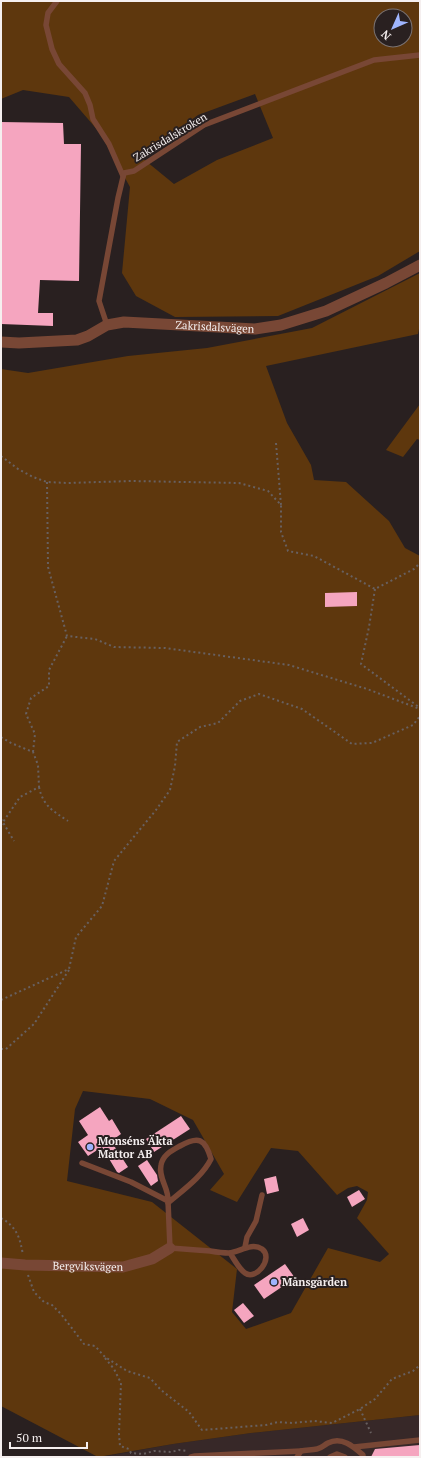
<svg xmlns="http://www.w3.org/2000/svg" width="421" height="1458" font-family="'PT Serif',serif">
<style>
.built{fill:#372828}
.green{fill:#5e370d;fill-rule:evenodd}
.building{fill:#f5a5bf}
.lines{fill:none;stroke-linecap:round;stroke-linejoin:round}
.path{stroke:#686060;stroke-width:2;stroke-dasharray:2 3;stroke-linecap:butt}
.lane{stroke:#784735;stroke-width:5.5}
.street{stroke:#784735;stroke-width:11}
.poi-dot{fill:#9eb4fd;stroke:#292020;stroke-width:1.5}
.labels{text-anchor:middle;stroke-width:4;stroke-linejoin:round;paint-order:stroke}
.street-label{font-size:11px;fill:#f5efef;stroke:#292020}
.poi-label{font-size:11px;font-weight:bold;fill:#f5efef;stroke:#292020;text-anchor:start}
</style>
<rect width="100%" height="100%" fill="#292020"/>
<polygon class="built" points="420,1415 420,1457 101,1457 173,1444 251,1433"/>
<g class="green">
<path d="M1,1H420V251L378,276L278,316L175,317L136,296L122,273L130,187L100,133L69,97L23,90L1,99ZM381,16H405V40H381ZM255,94L273,138L217,160L174,184L141,157L198,115Z"/>
<path d="M420,273V324L418,334L266,366L287,423L311,465L314,480L346,482L389,521L405,548L420,556V1415L251,1433L173,1444L98,1457L1,1406V369L28,373L128,356L207,348L312,328ZM83,1091L150,1099L193,1120L224,1174L210,1190L237,1202L271,1148L298,1151L337,1195L348,1188L357,1186L368,1192L367,1200L357,1218L389,1254L380,1262L328,1248L291,1313L246,1329L232,1312L237,1269L152,1202L67,1181L75,1109Z"/>
<polygon points="420,404 420,440 417,439 403,457 386,450"/>
</g>
<g class="building">
<polygon points="1,122 63,123 64,144 81,144 79,281 40,280 38,313 53,313 53,326 1,324"/>
<polygon points="357,592 357,606 325,607 325,593"/>
<polygon points="100,1107 109,1121 112,1119 121,1134 111,1141 128,1167 119,1173 117,1172 102,1147 88,1156 78,1142 88,1135 79,1121"/>
<polygon points="181,1116 190,1129 154,1152 146,1139"/>
<polygon points="147,1160 157,1175 158,1181 151,1186 138,1166"/>
<polygon points="276,1176 279,1191 267,1194 264,1179"/>
<polygon points="359,1190 365,1199 352,1207 347,1197"/>
<polygon points="303,1218 309,1230 297,1237 291,1224"/>
<polygon points="285,1264 295,1278 264,1299 254,1285"/>
<polygon points="243,1303 254,1316 244,1323 234,1310"/>
<polygon points="420,1445 420,1457 371,1457 375,1449"/>
</g>
<g class="lines">
<g class="path">
<polyline points="276,443 281,505"/>
<polyline points="1,456 18,469 33,477 47,482 68,483 131,481 239,483 268,491 281,505 281,532 288,551 314,556 375,589 414,569 420,563"/>
<polyline points="47,482 48,567 67,636 95,639 114,647 165,648 289,665 367,689 420,709"/>
<polyline points="375,589 369,627 361,664 420,708"/>
<polyline points="1,737 11,743 33,752 38,765 39,787 20,797 1,825"/>
<polyline points="33,752 35,734 26,714 31,698 49,686 49,670 67,636"/>
<path d="M39,787C43,806 53,811 68,821"/>
<polyline points="1,819 14,841"/>
<polyline points="1,1000 69,969 76,937 102,906 114,861 156,810 170,790 175,766 177,742 200,727 218,723 240,701 259,694 302,709 352,744 372,743 413,725 420,716"/>
<polyline points="1,1049 6,1049 34,1024 69,970"/>
<path d="M1,1218C17,1227 20,1238 23,1255"/>
<polyline points="28,1275 34,1292 44,1302 52,1305 61,1314 84,1344 95,1346 105,1357 127,1371 150,1378 161,1390 189,1412 202,1430 266,1425 278,1422 292,1423 314,1421 332,1423 360,1409 375,1399 392,1379 413,1371 420,1365"/>
<polyline points="105,1358 114,1369 121,1383 119,1434 120,1446 129,1449 131,1453 143,1454 154,1451 171,1452 179,1450 187,1451"/>
<polyline points="360,1409 371,1433"/>
</g>
<g class="lane">
<polyline points="57,1 48,13 46,25 52,49 59,64 85,93 90,105 93,119 109,144 123,176"/>
<polyline points="107,325 99,301 118,198 124,173 134,171 204,125 374,60 420,55"/>
<path d="M82,1163L131,1182L168,1201L170,1248C184,1249 197,1250 210,1251C216,1252 223,1253 229,1253C240,1252 251,1242 262,1249C274,1258 256,1281 245,1273C239,1269 234,1259 230,1253"/>
<path d="M168,1201C169,1188 158,1178 161,1165C163,1155 171,1151 180,1146C198,1136 205,1138 211,1159C202,1177 183,1190 168,1203"/>
<polyline points="245,1247 247,1237 256,1221 262,1195"/>
<polyline points="354,1447 420,1440"/>
<polyline points="191,1457 195,1456 301,1451"/>
<path d="M297,1457L301,1451C306,1450 312,1450 317,1449C322,1448 324,1445 328,1443C342,1436 354,1447 363,1455V1457"/>
<polyline points="330,1457 337,1454 345,1457"/>
</g>
<g class="street">
<path id="s1" d="M1,342L19,343L77,340L88,336L107,325L124,322L255,329L281,325L326,311L386,283L420,265"/>
<path id="s2" d="M1,1263L25,1265L123,1267L152,1259L170,1248"/>
</g>
</g>
<g class="poi-dot">
<circle cx="90" cy="1147" r="4"/>
<circle cx="274" cy="1282" r="4"/>
</g>
<g class="labels">
<g class="street-label">
<text transform="translate(170 137) rotate(-31)" y="4">Zakrisdalskroken</text>
<text dy="4" stroke="none"><textPath href="#s1" startOffset="218">Zakrisdalsvägen</textPath></text>
<text dy="4" stroke="none"><textPath href="#s2" startOffset="87">Bergviksvägen</textPath></text>
</g>
<g class="poi-label">
<text x="98" y="1145">Monséns Äkta<tspan x="98" dy="13">Mattor AB</tspan></text>
<text x="282" y="1286">Månsgården</text>
</g>
</g>
<rect width="421" height="1458" fill="none" stroke="#f5efef" stroke-width="4"/>
<g transform="translate(393 28) rotate(225)"><circle r="19" fill="#292020" stroke="#7b7373"/>
<path d="M0-3L7 15L0 10L-7 15Z" fill="#9eb4fd"/>
<text y="-6" font-size="11" font-weight="bold" text-anchor="middle" fill="#f5efef">N</text>
</g>
<path d="M10 1442v6h77v-6" fill="none" stroke="#f5efef" stroke-width="2"/>
<text x="16" y="1442" font-size="12" fill="#f5efef" stroke="#292020" stroke-width="3" paint-order="stroke">50 m</text>
</svg>
